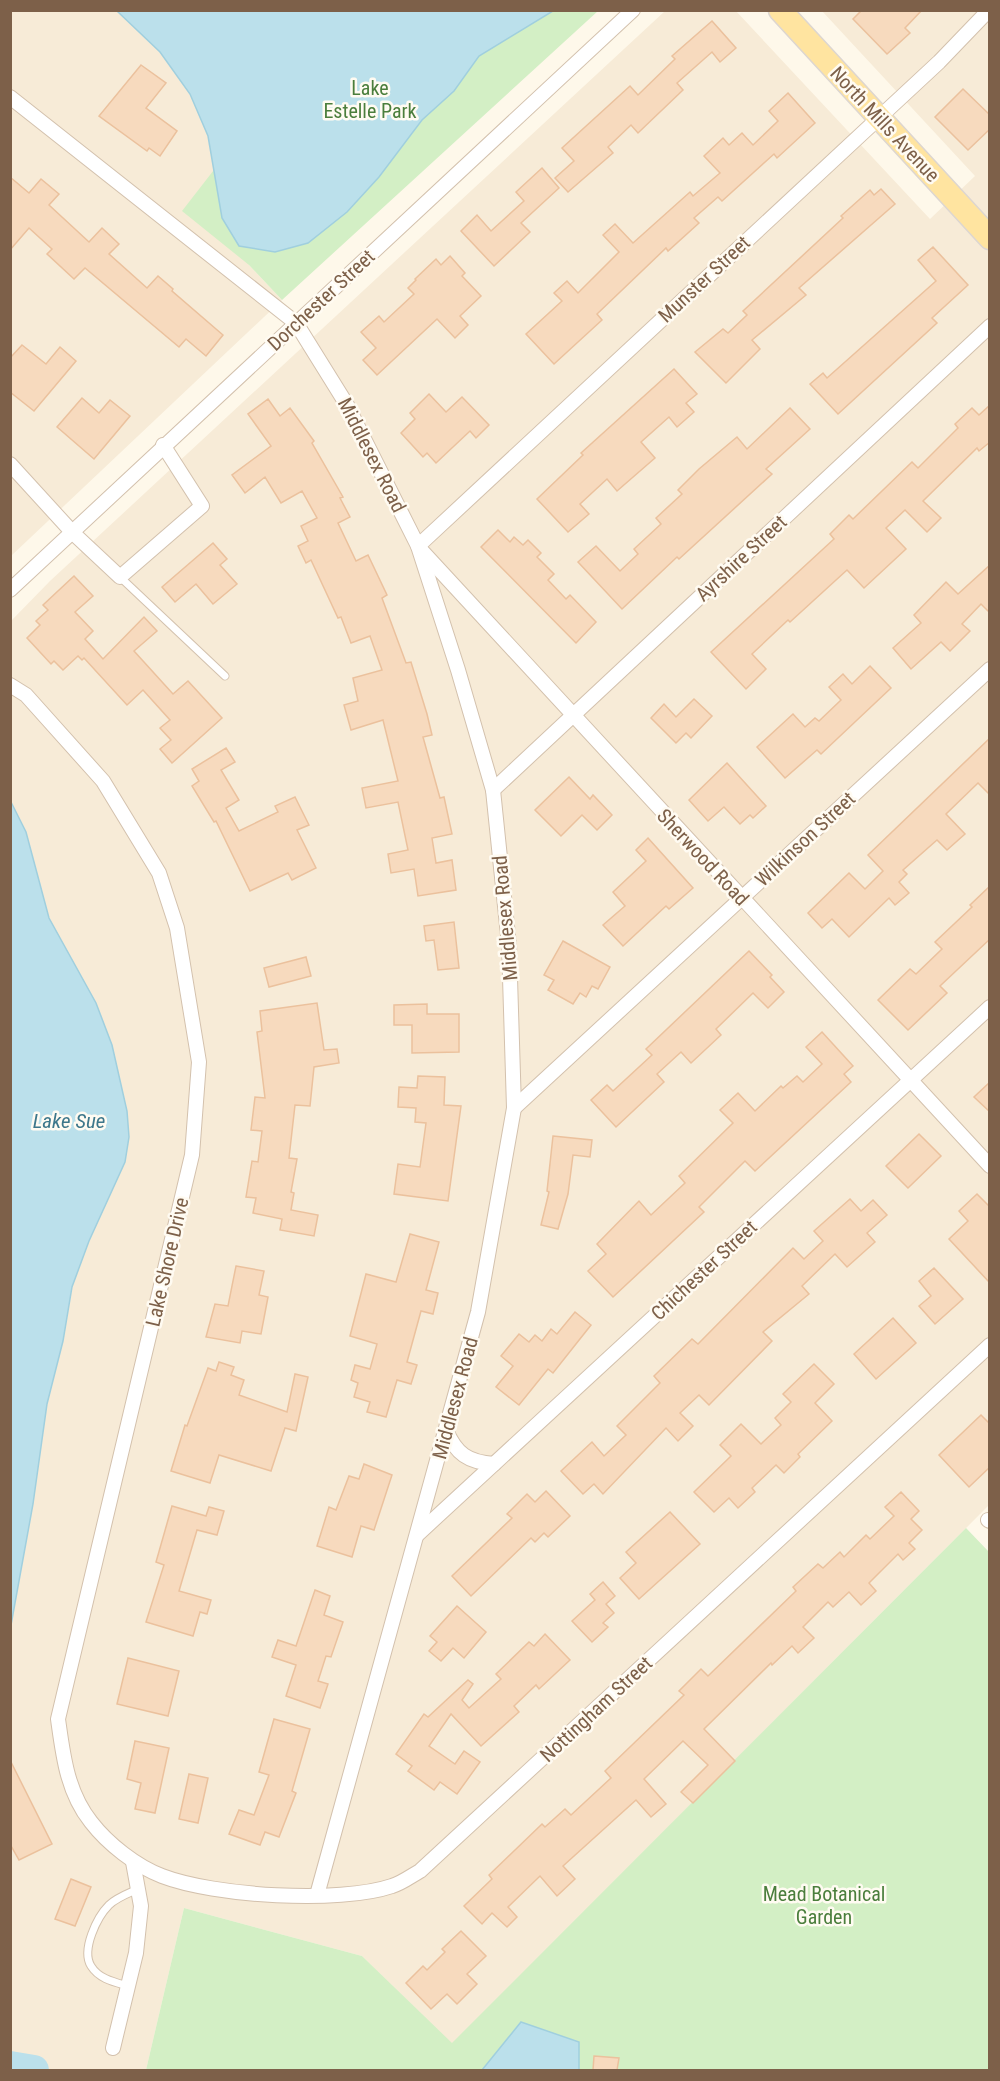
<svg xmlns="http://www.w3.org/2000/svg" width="1000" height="2081" font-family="'Roboto Condensed',sans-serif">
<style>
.residential{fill:#f7ebd7}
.green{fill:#d3efc5}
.water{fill:#bbe0eb;stroke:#a0cfde;stroke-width:1.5}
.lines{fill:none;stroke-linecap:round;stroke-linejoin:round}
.river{stroke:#bbe0eb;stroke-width:30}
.building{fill:#f7dabe;stroke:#ebc19d;stroke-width:1.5}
.lane-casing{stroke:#d3c1ad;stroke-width:9}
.street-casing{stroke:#d3c1ad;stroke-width:16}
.primary-casing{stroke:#ddd6d0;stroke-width:25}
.lane{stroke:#fff;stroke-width:7}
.street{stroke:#fff;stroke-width:14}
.primary{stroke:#ffe4a0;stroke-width:22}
.labels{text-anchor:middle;stroke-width:5;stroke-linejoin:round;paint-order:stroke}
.park-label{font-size:20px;fill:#4a7e3c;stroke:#fffbf2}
.street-label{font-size:20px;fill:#7d6049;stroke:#fffbf2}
.water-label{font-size:21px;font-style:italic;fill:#3d778b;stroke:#fffbf2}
</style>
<rect width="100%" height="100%" fill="#fef8ea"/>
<g class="residential">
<polygon points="11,11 195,11 249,265 282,300 11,556"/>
<polygon points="665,11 736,11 930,219 975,176 822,11 989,11 989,1505 452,2044 362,1956 184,1908 146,2070 11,2070 11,621 50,581"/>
</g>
<g class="green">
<polygon points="195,11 598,11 282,300 249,265 182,211 283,81"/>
<polygon points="966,1528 989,1552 989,2070 146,2070 184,1908 362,1956 452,2043"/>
</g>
<g class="water">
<polygon points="117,11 553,11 479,56 454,91 422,120 379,177 347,212 308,243 275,252 239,246 222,218 208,136 190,94 160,52"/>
<polygon points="11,802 26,832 49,918 96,1003 112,1045 127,1111 129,1137 125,1162 89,1241 72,1287 63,1341 47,1404 33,1504 11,1625"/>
<polygon points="521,2022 579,2042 579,2070 482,2070"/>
</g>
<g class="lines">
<polyline class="river" points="10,2066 34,2070"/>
</g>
<g class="building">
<polygon points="862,10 922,10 905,28 910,33 887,54 853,19"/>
<polygon points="712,21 736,48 720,62 712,52 677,83 683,90 638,133 631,125 608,147 613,153 568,192 555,178 574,161 562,148 630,86 638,95 675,59 672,56"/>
<polygon points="141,65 166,83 146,108 177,131 160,156 149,148 147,151 99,116"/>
<polygon points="963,89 990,115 990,129 968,150 935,117"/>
<polygon points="788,93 815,123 777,158 774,154 722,201 718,197 694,218 699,223 668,251 666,248 597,314 602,320 554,364 526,334 562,301 554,293 567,281 578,293 619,252 603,235 615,224 633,243 690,192 693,196 720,173 704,156 723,138 729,145 742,133 753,145 778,121 769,111"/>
<polygon points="542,168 559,188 521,223 530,232 494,266 461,231 477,215 491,231 524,201 516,192"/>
<polygon points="10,177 29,193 41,179 59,194 49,205 89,242 102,228 119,244 109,254 147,288 158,276 173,289 172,291 223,335 206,356 186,339 179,347 85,268 74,279 47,254 52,249 29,228 10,250"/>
<polygon points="881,189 895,204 799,288 806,295 752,340 760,349 726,383 695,352 723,329 728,333 747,315 743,311 843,218 841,216 870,190 874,195"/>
<polygon points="933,247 968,285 932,318 937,323 838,414 810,384 823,373 827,378 936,281 918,260"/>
<polygon points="450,256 465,273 462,276 481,296 460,316 468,325 455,338 437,319 377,375 363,360 376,348 361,332 379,316 384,322 414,294 408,288 416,280 415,279 436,259 441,265"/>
<polygon points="22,345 46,364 60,347 76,361 34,411 10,392 10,358"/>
<polygon points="674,369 697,394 686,403 694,412 677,427 669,417 641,442 655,458 617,491 607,479 580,504 589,514 568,532 537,499 583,455 581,453"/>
<polygon points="429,394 446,412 462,397 489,425 476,438 470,431 436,463 427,453 423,457 401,433 415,419 410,413"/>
<polygon points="82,398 99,413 110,400 130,416 94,459 57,427"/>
<polygon points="268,399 280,416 290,408 314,441 312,443 343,497 340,498 350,517 338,523 356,561 368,555 387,595 382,598 406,663 411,662 427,714 432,735 423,737 440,798 444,797 452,834 432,838 436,863 452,860 456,890 418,896 414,869 391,873 388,854 408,850 398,802 366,808 362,788 398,781 383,720 351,730 344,705 358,701 353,678 382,670 370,636 351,643 341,617 338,618 311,560 306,563 298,546 308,541 301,526 317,518 302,491 281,503 265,477 245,493 232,475 271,446 248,414"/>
<polygon points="990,405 990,442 979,451 977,448 923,501 941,518 927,532 905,510 886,528 906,549 864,588 847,570 790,622 788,620 752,654 766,669 746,689 711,652 834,539 830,534 849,515 853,519 912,462 918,468 958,428 955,424 972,408 979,415"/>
<polygon points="790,408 810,429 766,469 772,474 679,559 677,557 622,609 578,562 596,546 620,571 638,554 634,549 661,524 656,518 682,494 678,490 699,469 737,437 747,449"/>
<polygon points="498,530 510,542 514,537 523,545 528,540 541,553 537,557 554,574 548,580 566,599 570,595 596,622 576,643 481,547"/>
<polygon points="213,543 227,559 220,565 237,584 213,604 196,584 175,602 162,587"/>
<polygon points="990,565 990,613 981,604 962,624 970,631 950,651 941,642 911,669 893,648 921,623 914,615 946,582 958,594"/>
<polygon points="74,576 93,596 75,612 93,631 85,639 103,659 144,617 157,631 134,651 173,694 188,681 222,718 172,763 160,749 171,740 160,728 170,720 143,690 127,705 84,658 82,660 78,656 63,670 54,661 51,664 27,638 40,625 36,621 48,610 43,605"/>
<polygon points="870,666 891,688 821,754 817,750 785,778 757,747 793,714 805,727 815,718 819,721 841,700 829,687 843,674 852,684"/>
<polygon points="694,699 712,716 691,738 686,733 676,743 651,718 664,704 676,717"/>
<polygon points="990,738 990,795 978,783 946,814 965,834 947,850 937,840 903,870 907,874 899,882 909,893 895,905 889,898 849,937 832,919 822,928 808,913 849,873 865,889 883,871 868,855"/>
<polygon points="226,748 235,762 221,770 239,800 226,808 239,831 278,812 275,806 295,797 309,825 297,830 316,868 292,880 288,873 250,891 216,821 214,822 192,786 199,781 192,769"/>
<polygon points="727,763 766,806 753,818 750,815 740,824 724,807 708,821 689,800"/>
<polygon points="569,777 590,799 593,795 612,815 597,830 582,815 561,836 535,810"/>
<polygon points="648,838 693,888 669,909 666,906 623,946 603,925 625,906 613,892 646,861 636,850"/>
<polygon points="990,886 990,939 940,986 947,993 908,1030 878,1000 910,969 916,974 942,949 935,942 972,907 970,905"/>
<polygon points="454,922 459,968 438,970 434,940 426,941 424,926"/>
<polygon points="563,941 610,967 598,989 592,986 586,997 580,993 573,1004 548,990 554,980 544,975"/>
<polygon points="749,951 772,975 770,977 784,992 768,1008 753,993 716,1029 721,1035 691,1063 681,1052 657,1074 664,1082 616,1127 591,1100 607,1085 613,1091 652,1055 646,1049"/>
<polygon points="306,957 311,976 269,987 264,968"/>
<polygon points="317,1003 324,1050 337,1049 339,1063 314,1067 310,1106 295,1105 289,1158 297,1159 291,1192 294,1193 291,1210 318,1215 314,1236 280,1230 282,1219 253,1213 256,1198 246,1197 252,1161 258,1162 262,1131 251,1130 255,1097 265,1098 257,1032 262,1031 260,1011"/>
<polygon points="427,1004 427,1014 459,1014 459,1052 412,1053 412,1025 394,1025 394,1005"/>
<polygon points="822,1032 853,1066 844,1074 851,1082 755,1171 745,1161 699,1207 704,1212 613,1297 588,1271 606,1254 597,1244 639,1201 651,1215 685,1183 679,1176 733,1123 720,1110 738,1093 755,1111 781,1086 783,1088 797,1076 803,1082 822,1064 806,1047"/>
<polygon points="418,1076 445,1077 444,1105 461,1106 448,1201 394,1194 398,1164 420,1167 426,1123 415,1122 416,1108 398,1107 399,1087 417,1088"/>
<polygon points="990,1082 990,1112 974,1097"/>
<polygon points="919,1134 941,1156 908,1188 886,1166"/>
<polygon points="553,1136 592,1140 590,1157 573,1155 568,1194 558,1229 541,1225 549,1192 547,1191"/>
<polygon points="977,1194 990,1207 990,1283 949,1239 968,1221 959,1211"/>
<polygon points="850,1199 861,1211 873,1200 887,1215 867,1233 875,1242 847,1267 835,1254 802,1286 809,1294 763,1332 772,1341 709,1405 699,1395 680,1413 693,1426 678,1441 666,1428 603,1494 594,1484 583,1494 561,1471 592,1442 604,1456 626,1435 617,1426 660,1383 654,1376 692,1339 698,1344 793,1248 804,1259 823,1241 814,1231"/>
<polygon points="410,1234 439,1242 426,1290 438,1293 433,1314 421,1311 407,1362 417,1365 411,1384 397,1380 386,1417 367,1412 370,1402 354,1397 358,1383 351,1380 355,1365 370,1369 377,1344 350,1336 366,1274 396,1282"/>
<polygon points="236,1266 264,1271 259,1295 268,1297 261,1334 242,1331 240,1343 206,1337 215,1304 228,1306"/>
<polygon points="934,1268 963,1299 935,1324 919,1306 931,1296 919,1281"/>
<polygon points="575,1312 591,1325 553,1373 548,1369 519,1405 496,1387 513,1366 501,1356 519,1334 529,1342 535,1335 542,1341 551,1329 557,1334"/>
<polygon points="893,1318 916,1343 876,1379 854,1354"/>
<polygon points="219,1362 234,1367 231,1375 244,1380 239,1395 287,1412 295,1374 308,1377 296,1431 285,1428 271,1471 219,1455 210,1483 171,1471 185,1425 187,1426 208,1368 216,1371"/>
<polygon points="814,1364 834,1384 815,1403 832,1421 798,1454 800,1457 784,1473 776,1465 752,1488 755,1492 738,1508 729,1498 714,1512 694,1492 731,1456 720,1445 741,1424 761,1444 781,1425 775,1418 791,1402 783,1394"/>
<polygon points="981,1415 990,1424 990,1467 969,1487 939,1455"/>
<polygon points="364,1464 392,1475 374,1530 361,1526 352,1557 317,1546 329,1507 336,1510 349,1476 359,1479"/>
<polygon points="546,1491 570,1516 548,1537 544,1533 535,1542 531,1538 471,1596 452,1576 512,1518 507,1514 527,1494 535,1502"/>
<polygon points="901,1492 919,1511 911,1519 922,1530 909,1543 915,1549 903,1560 898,1554 869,1583 876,1591 861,1605 849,1592 833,1607 828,1602 803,1627 814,1638 798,1653 792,1646 772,1665 771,1663 704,1729 735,1761 693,1803 681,1792 708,1765 683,1741 644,1779 666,1804 651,1817 636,1800 563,1866 575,1879 557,1896 540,1876 508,1907 517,1917 507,1927 492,1913 482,1924 464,1906 492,1879 489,1875 542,1824 545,1827 565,1809 571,1815 611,1778 605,1771 684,1695 679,1691 701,1669 708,1676 796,1591 793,1587 818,1564 823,1568 840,1552 844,1557 866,1535 870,1539 894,1516 885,1507"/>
<polygon points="172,1506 206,1516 209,1507 224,1511 217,1535 197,1530 179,1591 211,1600 207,1614 200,1612 193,1636 146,1622 164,1565 156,1562"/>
<polygon points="670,1512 700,1544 639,1599 620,1578 636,1563 626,1552"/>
<polygon points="603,1582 615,1596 606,1604 614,1613 603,1623 608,1627 592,1642 572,1621 595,1600 590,1594"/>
<polygon points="315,1590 330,1596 324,1615 343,1622 331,1657 326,1656 318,1681 328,1684 320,1708 286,1696 296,1665 272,1657 278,1640 296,1646"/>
<polygon points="457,1606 486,1632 464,1658 453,1648 441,1661 429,1651 437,1642 430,1636"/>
<polygon points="545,1634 570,1660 539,1689 536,1685 514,1706 519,1712 481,1746 451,1714 429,1746 455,1764 464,1751 480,1762 457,1794 440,1782 434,1790 408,1771 412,1766 396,1754 424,1714 428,1717 468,1680 473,1684 462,1700 469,1708 501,1679 496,1674 529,1642 534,1646"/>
<polygon points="128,1658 179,1671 168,1716 117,1704"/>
<polygon points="274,1719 310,1729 292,1791 296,1793 279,1837 265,1832 260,1845 229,1834 239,1810 254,1815 269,1775 259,1772"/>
<polygon points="135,1741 169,1748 155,1813 135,1809 141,1783 127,1779"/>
<polygon points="10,1760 52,1844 19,1860 10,1844"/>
<polygon points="189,1774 208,1778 198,1823 179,1819"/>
<polygon points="71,1879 91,1887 75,1926 55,1919"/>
<polygon points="461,1931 486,1956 467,1974 477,1984 457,2004 447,1994 431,2009 406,1983 423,1966 427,1970 445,1952 442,1949"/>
<polygon points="594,2056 619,2058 617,2070 593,2070"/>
</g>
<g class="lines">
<defs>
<g id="lane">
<polyline points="120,577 225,676"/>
<path d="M128,1986C114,1982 99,1979 91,1966C81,1950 97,1917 109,1905C116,1898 129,1893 138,1889"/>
</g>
<g id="street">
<polyline points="10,97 296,323 347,405 418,546 458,670 493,790 509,945 514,1108 478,1312 317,1895"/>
<polyline points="10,464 73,533 120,577 202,506 163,445"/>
<polyline points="418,546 939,62 989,10"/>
<polyline points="421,550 990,1166"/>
<polyline points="10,590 633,10"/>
<path d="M10,685L26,695L103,781L159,873L177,928L199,1062L192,1155L58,1719C63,1755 67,1792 91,1822C108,1844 136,1866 162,1876C214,1896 339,1904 392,1886C402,1883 411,1876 420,1871L990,1345"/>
<polyline points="493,790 990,326"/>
<polyline points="514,1108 990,669"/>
<path d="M446,1430C456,1454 468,1462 494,1464"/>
<polyline points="988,1520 990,1521"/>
<polyline points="418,1534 990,1007"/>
<polyline points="113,2048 136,1953 141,1906 133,1862"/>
</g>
<polyline id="primary" points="780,10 990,238"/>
</defs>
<use href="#lane" class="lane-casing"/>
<use href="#street" class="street-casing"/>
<use href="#primary" class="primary-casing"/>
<use href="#lane" class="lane"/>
<use href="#street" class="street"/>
<use href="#primary" class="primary"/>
</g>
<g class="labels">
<g class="park-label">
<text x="370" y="95">Lake<tspan x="370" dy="23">Estelle Park</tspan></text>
<text x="824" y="1901">Mead Botanical<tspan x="824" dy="23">Garden</tspan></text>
</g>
<g class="street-label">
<text transform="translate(885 124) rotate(47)" y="7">North Mills Avenue</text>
<text transform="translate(704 279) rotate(-43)" y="7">Munster Street</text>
<text transform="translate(321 300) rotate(-43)" y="7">Dorchester Street</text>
<text transform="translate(372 455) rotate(63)" y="7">Middlesex Road</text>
<text transform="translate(741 558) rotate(-43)" y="7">Ayrshire Street</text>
<text transform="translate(805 839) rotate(-43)" y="7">Wilkinson Street</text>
<text transform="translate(703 857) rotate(47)" y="7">Sherwood Road</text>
<text transform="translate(505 918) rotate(-95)" y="7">Middlesex Road</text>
<text transform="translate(167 1262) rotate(-77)" y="7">Lake Shore Drive</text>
<text transform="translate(704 1270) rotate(-43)" y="7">Chichester Street</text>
<text transform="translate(455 1398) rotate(-75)" y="7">Middlesex Road</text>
<text transform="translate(596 1709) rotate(-43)" y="7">Nottingham Street</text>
</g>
<g class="water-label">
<text x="69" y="1128">Lake Sue</text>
</g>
</g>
<rect width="1000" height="2081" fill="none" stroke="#7d6049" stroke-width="24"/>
</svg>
